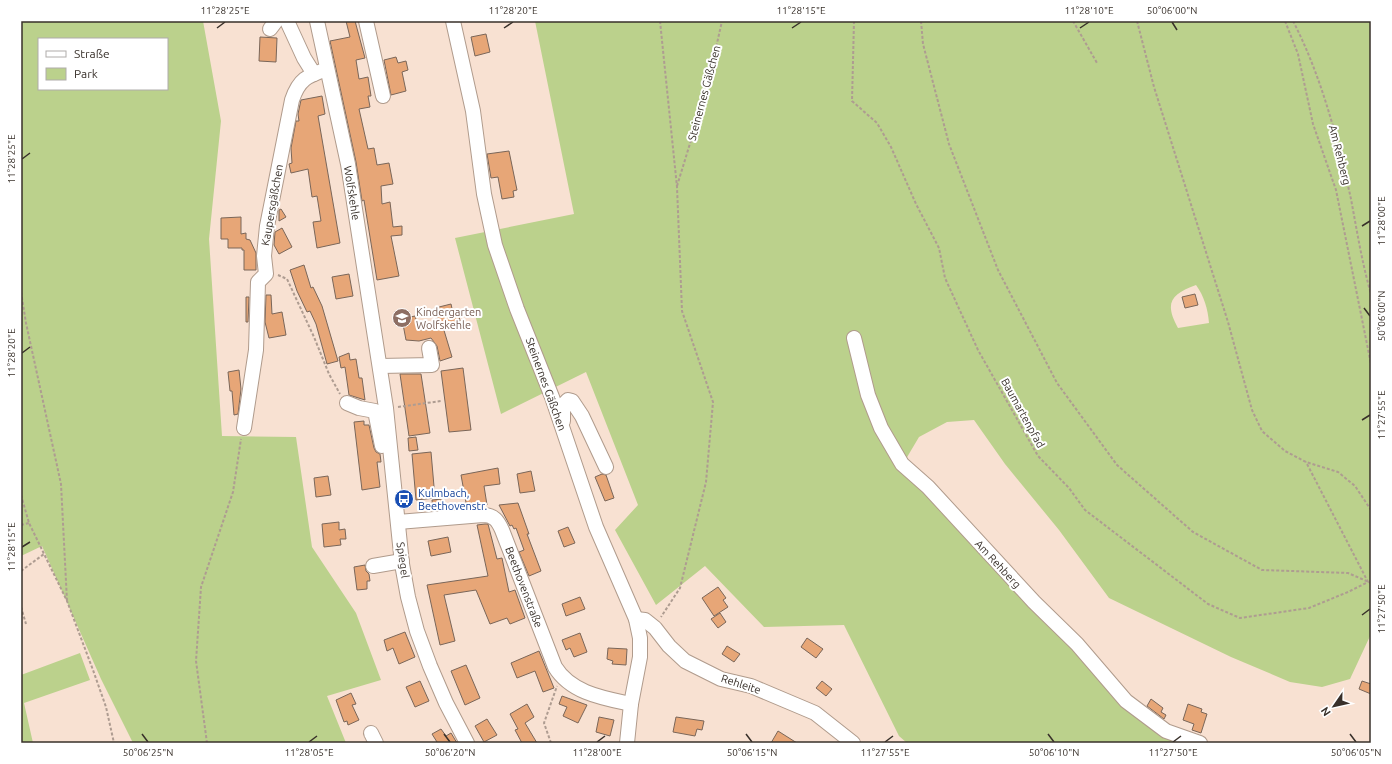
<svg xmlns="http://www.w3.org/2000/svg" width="1392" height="764" font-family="Ubuntu,sans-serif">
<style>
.green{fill:#bbd18c;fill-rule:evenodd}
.building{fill:#e7a677;stroke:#7a6659}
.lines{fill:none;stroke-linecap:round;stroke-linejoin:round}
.minor-casing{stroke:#b09b8c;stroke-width:16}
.path{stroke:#ae9c91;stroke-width:2;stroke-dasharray:3 2;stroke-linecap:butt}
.minor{stroke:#fff;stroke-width:14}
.ticks{fill:none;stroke:#38302a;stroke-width:1.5}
.labels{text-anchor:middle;stroke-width:4;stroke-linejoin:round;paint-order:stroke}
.street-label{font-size:11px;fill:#38302a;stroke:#fff}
.education-label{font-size:11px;fill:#785e54;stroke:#fff;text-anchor:start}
.transit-label{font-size:11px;fill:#164399;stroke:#fff;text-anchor:start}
.neatline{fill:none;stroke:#38302a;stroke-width:1.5}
.ticks-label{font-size:10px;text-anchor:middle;fill:#38302a}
</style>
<rect width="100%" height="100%" fill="#f8e1d2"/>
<g class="green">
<path d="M21,21H203L221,121L209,239L222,436L296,437L312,547L356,613L381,680L327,696L346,743H133L101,679L42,546L21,556ZM39,39H167V89H39Z"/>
<path d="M535,21H1371V634L1350,679L1322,687L1290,682L1231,657L1109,598L1059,530L1005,464L974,420L947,422L919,437L903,464L1126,701L1200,743H907L899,736L844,625L764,627L705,566L656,605L615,530L638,505L586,372L501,414L455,238L574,214ZM1196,285C1204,296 1208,309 1209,323L1178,328C1164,303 1171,294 1196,285Z"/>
<polygon points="80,653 90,680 24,703 33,743 21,743 21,675"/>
</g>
<g class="building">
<polygon points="346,21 355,21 365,58 356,60 359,79 368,77 371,96 368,96 370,107 359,109 368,149 374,148 377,165 389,163 393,184 381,186 382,204 390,202 393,227 402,226 402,235 391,236 399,276 377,280 364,200 362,201 356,162 330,41 350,37"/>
<polygon points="486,34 490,52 475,56 471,37"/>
<polygon points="260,37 277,38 276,62 259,61"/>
<polygon points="396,57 398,63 406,61 408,70 402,72 406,91 391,95 384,60"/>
<polygon points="322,96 325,114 318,116 340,243 317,248 313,222 321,221 317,196 312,197 308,169 291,173 289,164 292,163 291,148 296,121 299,121 298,114 301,100"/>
<polygon points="509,151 517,190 513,191 514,197 502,199 498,177 491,178 487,154"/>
<polygon points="281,209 286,217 279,221 279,210"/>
<polygon points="241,217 241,234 246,233 246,239 250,240 256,253 256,270 244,270 244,250 242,250 242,248 228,248 228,239 221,239 221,218"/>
<polygon points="282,228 292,247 279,254 274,245 275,232"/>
<polygon points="304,265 311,288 313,287 322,306 338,361 327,364 316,324 310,311 307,312 297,291 290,270"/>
<polygon points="349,274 353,296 336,299 332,277"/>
<polygon points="1195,294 1198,305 1185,308 1182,297"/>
<polygon points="266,295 271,295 272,314 282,312 286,335 269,338 265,322"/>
<polygon points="246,297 249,297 248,322 246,322"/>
<polygon points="451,304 453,313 458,312 460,321 439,326 435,308"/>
<polygon points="415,316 419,330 443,327 452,357 440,361 437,346 431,338 419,341 406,340 402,319"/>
<polygon points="349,353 350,360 356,359 359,378 362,378 365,400 349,395 345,367 341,368 339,357"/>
<polygon points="463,368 471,430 449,432 441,371"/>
<polygon points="239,370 241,389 238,414 234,415 232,391 230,391 228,372"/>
<polygon points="400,374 421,374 430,433 409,436"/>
<polygon points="364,421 364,425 369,425 374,448 376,452 380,454 381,462 377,462 380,487 362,490 354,422"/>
<polygon points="416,437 418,450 409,451 408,438"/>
<polygon points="431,452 435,498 416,500 412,454"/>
<polygon points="498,468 500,484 484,486 487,505 467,508 461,475"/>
<polygon points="531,471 535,491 520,493 517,474"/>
<polygon points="602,474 606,475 614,498 605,501 595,477"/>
<polygon points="328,476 331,495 316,497 314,478"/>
<polygon points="442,499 443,509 433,510 432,500"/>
<polygon points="518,503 529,534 527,534 541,571 529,576 519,552 524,550 516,528 514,529 512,525 510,526 499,505"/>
<polygon points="339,522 339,530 345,529 346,539 340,539 341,545 324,547 322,524"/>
<polygon points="485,524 488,524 497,559 502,558 509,592 515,590 525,618 510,624 507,618 490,624 476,590 444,595 455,641 440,645 427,585 488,576 477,525"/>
<polygon points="568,527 575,543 564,547 558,531"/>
<polygon points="448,537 451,552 431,556 428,541"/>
<polygon points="365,565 366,571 369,574 370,581 367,581 367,589 357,590 354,567"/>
<polygon points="718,587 726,598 723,600 728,607 714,616 702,598"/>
<polygon points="580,597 585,609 566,616 562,604"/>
<polygon points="720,613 726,622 718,628 711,619"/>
<polygon points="405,632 415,657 399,664 393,648 387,651 384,640"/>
<polygon points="580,633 587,652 574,657 570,648 566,650 562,640"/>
<polygon points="807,638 823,649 816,658 801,647"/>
<polygon points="727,646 740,654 734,662 722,654"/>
<polygon points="608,648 627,649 626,665 612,664 613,661 607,659"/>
<polygon points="539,651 554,688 543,692 535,671 517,678 511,663"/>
<polygon points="466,665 480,698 465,705 451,671"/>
<polygon points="420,681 429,701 415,707 406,687"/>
<polygon points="822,681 832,689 826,696 816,688"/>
<polygon points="1362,681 1371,684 1371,694 1359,689"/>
<polygon points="351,693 356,704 352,705 359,720 348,725 347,721 344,722 336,700"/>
<polygon points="562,696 587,705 578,723 563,716 567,707 559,704"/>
<polygon points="1151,699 1163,708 1161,712 1166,715 1164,719 1147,706"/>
<polygon points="527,704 534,717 525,723 537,743 522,743 515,730 518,729 510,714"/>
<polygon points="1188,704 1202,709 1201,712 1207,714 1201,733 1192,730 1194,724 1183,720"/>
<polygon points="599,717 614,720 610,736 596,732"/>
<polygon points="676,717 704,721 702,730 697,729 695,736 673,732"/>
<polygon points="487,719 497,735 484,742 475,726"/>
<polygon points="441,729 446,736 451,733 457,743 434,743 437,742 432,734"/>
<polygon points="778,731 797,743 771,743"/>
</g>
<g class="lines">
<defs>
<g id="minor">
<polyline points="287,21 304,58 314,74"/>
<polyline points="317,21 348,164 386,408 402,564 408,597 417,631 430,666 446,703 467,743"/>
<polyline points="366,21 383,96"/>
<polyline points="453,21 473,111 484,194 495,245 517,309 552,397 596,527 636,619 640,638 640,657 631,704 627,743"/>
<polyline points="270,29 276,21"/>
<polyline points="854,338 868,395 881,428 902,464 928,487 1034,602 1077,644 1126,701 1166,731 1200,743"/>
<polyline points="380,366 432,365 429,348"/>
<polyline points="347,403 359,408 375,411 382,446"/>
<polyline points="563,421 563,405 568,400 572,401 582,416 606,467"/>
<path d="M244,428L256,350L258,282L266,274L264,256L267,226L292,100C299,79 307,76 327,69"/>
<path d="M398,522L483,515C494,515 498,521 502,530L555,667C571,693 603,698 631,704"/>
<polyline points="373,566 402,561"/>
<polyline points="636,619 645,620 655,628 669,646 685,661 721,679 751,686 815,713 853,743"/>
<polyline points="371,733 376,743"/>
</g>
</defs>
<use href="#minor" class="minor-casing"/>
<g class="path">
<polyline points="660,21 677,187 682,311 713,402 706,482 680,588 661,617"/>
<polyline points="854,21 852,101 877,123 891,147 916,204 939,248 945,278 978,350 1038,456 1069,488 1085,510 1208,604 1240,618 1309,608 1348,592 1368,582 1306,462"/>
<polyline points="921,21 923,44 949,144 998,270 1057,383 1117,465 1193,532 1262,570 1348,573 1371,583"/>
<polyline points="1073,21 1097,63"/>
<polyline points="1137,21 1154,87 1228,322 1252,410 1262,431 1285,451 1306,462 1338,472 1355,486 1371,510"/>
<polyline points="1285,21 1298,54 1313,124 1336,190 1371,364"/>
<path d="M1293,21C1321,75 1338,140 1351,199C1357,231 1362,263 1371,294"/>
<polyline points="677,186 707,88 722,21"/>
<polyline points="278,275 287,279 314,337 329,374 340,394"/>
<polyline points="21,292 26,323 61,484 67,601"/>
<polyline points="398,407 441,401"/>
<polyline points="21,495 29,523 67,601 93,670 106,707 114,743"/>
<polyline points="21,525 29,523"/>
<polyline points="21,571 44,554"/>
<polyline points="21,607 26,624"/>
<polyline points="207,743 196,661 201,587 233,492 241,439"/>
<polyline points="551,743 544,723 557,686"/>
</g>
<use href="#minor" class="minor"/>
</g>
<path class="ticks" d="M1172,22L1177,30M217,28L225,22M504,28L513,22M792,28L801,22M1080,28L1089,22M22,159L30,153M1362,226L1370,221M1364,308L1370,316M22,353L30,347M1362,420L1370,415M22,547L30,542M1362,615L1370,609M142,734L148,742M444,734L450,742M746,734L752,742M1048,734L1054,742M1350,734L1356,742M309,742L317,736M597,742L605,736M885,742L893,736M1173,742L1181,736"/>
<defs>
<symbol id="school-disc" viewBox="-11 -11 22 22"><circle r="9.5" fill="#8d6e63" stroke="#fff"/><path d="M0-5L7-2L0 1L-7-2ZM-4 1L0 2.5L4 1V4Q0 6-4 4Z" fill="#fff"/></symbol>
<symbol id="bus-disc" viewBox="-11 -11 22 22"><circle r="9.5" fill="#1a4fb4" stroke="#fff"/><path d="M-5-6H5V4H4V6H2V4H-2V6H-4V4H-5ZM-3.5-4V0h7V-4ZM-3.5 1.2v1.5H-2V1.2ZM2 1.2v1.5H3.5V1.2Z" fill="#fff"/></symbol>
</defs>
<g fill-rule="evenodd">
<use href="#school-disc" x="391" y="307" width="22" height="22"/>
<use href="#bus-disc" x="393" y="488" width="22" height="22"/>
</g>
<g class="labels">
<g class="street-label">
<text transform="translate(704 93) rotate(-75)" y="4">Steinernes Gäßchen</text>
<text transform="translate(1340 155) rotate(76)" y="4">Am Rehberg</text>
<text transform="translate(352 193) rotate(81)" y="4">Wolfskehle</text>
<text transform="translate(272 205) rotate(-80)" y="4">Kaupersgäßchen</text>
<text transform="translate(546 384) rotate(70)" y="4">Steinernes Gäßchen</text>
<text transform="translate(1023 413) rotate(61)" y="4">Baumartenpfad</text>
<text transform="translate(403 560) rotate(82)" y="4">Spiegel</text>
<text transform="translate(998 564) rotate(47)" y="4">Am Rehberg</text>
<text transform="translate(524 587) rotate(69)" y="4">Beethovenstraße</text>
<text transform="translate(741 684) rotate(18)" y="4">Rehleite</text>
</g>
<g class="education-label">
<text x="416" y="316">Kindergarten<tspan x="416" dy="13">Wolfskehle</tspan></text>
</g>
<g class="transit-label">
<text x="418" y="497">Kulmbach,<tspan x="418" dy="13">Beethovenstr.</tspan></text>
</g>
</g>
<rect width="1392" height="764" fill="none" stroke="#ffffff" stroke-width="44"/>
<rect x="38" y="38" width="130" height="52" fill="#ffffff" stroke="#afacaa"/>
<rect x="46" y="51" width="20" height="6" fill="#ffffff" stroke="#afacaa"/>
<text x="74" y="58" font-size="12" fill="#38302a">Straße</text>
<rect x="46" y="68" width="20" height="12" fill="#bbd18c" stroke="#afacaa"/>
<text x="74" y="78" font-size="12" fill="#38302a">Park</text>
<g transform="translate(1334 706) rotate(236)" stroke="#ffffff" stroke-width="3" paint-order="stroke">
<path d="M0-3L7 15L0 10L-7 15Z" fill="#38302a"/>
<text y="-6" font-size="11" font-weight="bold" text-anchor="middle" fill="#38302a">N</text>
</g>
<rect x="22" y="22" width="1348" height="720" class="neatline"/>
<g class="ticks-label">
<text x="225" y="14">11°28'25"E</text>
<text x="513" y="14">11°28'20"E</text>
<text x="801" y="14">11°28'15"E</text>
<text x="1089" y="14">11°28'10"E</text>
<text x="1172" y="14">50°06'00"N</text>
<text transform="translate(11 159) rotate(-90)" y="4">11°28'25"E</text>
<text transform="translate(1381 221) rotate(-90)" y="4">11°28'00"E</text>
<text transform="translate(1381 316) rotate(-90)" y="4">50°06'00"N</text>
<text transform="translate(11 353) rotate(-90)" y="4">11°28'20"E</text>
<text transform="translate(1381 415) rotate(-90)" y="4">11°27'55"E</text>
<text transform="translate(11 547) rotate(-90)" y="4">11°28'15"E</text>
<text transform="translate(1381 609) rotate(-90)" y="4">11°27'50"E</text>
<text x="148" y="756">50°06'25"N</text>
<text x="309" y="756">11°28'05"E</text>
<text x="450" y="756">50°06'20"N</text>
<text x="597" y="756">11°28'00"E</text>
<text x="752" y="756">50°06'15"N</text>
<text x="885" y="756">11°27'55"E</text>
<text x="1054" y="756">50°06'10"N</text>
<text x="1173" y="756">11°27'50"E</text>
<text x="1356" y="756">50°06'05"N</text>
</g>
</svg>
